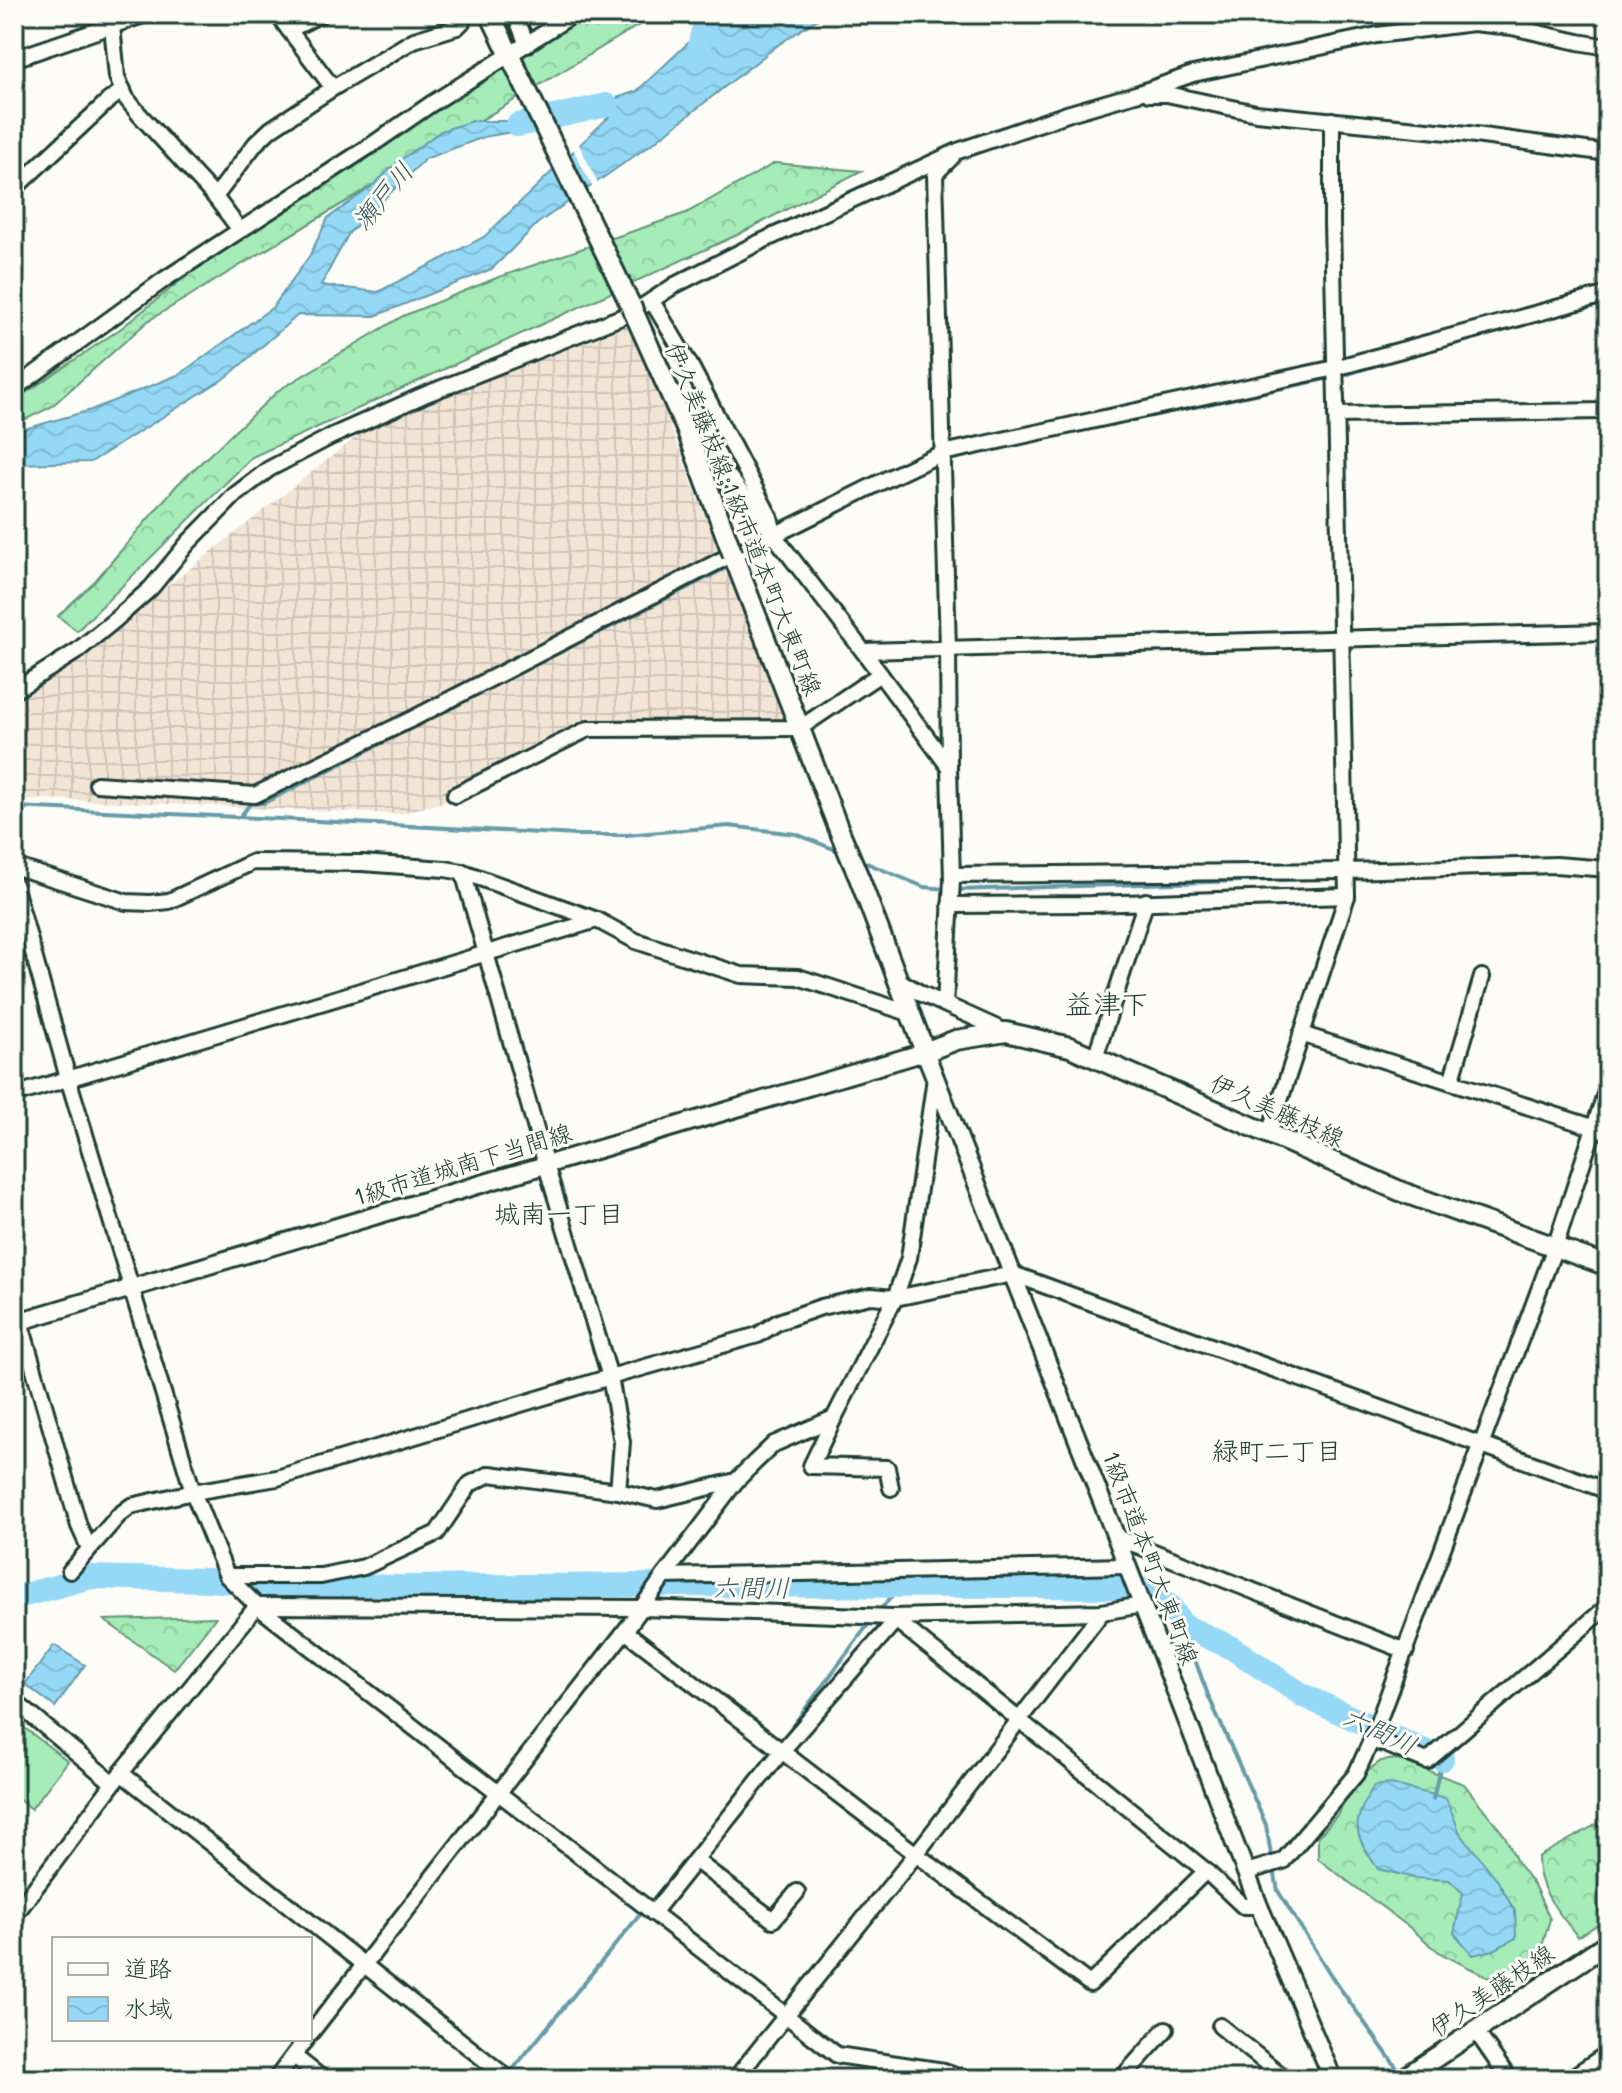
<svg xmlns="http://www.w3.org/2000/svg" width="1622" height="2093" font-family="Mali,'Klee One',sans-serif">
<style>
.industrial{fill:url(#industrial-grid)}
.grass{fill:#a5ecb8;stroke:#629476;stroke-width:2}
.forest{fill:url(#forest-crowns);stroke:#629476;stroke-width:2}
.water{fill:url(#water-waves);stroke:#669ba9;stroke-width:2}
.pier{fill:#fdfcf7}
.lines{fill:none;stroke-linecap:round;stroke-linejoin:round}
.stream{stroke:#669ba9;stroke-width:4}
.river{stroke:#95d9f7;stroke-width:24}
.minor-casing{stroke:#1f3d34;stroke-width:20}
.tertiary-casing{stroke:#1f3d34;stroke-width:22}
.secondary-casing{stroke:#1f3d34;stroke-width:24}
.minor{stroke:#fdfcf7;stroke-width:14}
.tertiary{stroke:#fdfcf7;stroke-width:16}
.secondary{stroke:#fdfcf7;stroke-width:18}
.secondary-bridge-casing{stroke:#1f3d34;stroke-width:24;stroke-linecap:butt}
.secondary-bridge{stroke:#fdfcf7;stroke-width:18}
.labels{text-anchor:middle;stroke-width:6;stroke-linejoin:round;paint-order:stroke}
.street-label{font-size:24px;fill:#1f3d34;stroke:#fdfcf7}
.water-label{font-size:26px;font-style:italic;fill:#375c5b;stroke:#fdfcf7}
.neighbourhood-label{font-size:26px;fill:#1f3d34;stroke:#fdfcf7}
.quarter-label{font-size:28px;fill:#1f3d34;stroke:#fdfcf7}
</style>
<defs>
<pattern id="industrial-grid" width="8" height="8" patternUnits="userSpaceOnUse" patternTransform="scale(2)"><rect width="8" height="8" fill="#f2e5d6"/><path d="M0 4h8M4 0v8" fill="none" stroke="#cfc5b8"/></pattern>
<pattern id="forest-crowns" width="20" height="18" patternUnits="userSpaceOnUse" patternTransform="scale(2)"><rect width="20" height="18" fill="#a5ecb8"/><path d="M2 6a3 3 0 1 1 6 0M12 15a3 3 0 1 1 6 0" fill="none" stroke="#8ecb9f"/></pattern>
<pattern id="water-waves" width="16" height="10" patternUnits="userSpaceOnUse" patternTransform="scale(2)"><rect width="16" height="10" fill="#95d9f7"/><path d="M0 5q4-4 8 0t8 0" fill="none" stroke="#80bbd4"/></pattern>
</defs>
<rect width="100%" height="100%" fill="#fdfcf7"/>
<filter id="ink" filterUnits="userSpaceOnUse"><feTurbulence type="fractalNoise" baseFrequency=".0125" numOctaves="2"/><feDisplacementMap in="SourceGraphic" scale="16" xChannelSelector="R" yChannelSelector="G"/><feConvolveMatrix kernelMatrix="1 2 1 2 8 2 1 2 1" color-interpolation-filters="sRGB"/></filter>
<g filter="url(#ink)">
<polygon class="industrial" points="631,325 785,722 588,729 470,795 398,814 49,799 14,801 14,693 182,575 370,426"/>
<polygon class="grass" points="14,1720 68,1761 31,1809 14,1796"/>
<g class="forest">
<polygon points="590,14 657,14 148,321 51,407 14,425 14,401 120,329 229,242 373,144"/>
<polygon points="775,163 861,171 737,235 252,457 77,631 58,616 95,581 177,485 279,390 403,316 499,277 686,213"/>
<polygon points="216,1617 174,1670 104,1620"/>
<polygon points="1396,1759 1464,1784 1505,1836 1517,1862 1534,1885 1550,1919 1541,1950 1521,1966 1489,1978 1440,1953 1409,1927 1318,1859 1318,1837 1338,1814 1351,1788 1366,1772 1381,1761"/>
<path d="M1599,1823L1608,1837V1918L1578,1937C1559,1913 1537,1890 1538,1857Z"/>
</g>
<g class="water">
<polygon points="719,14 825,14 778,45 653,143 538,223 492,269 375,316 298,315 228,376 91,462 14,464 14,432 91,410 180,374 273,307 310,255 328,218 371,187 399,161 441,131 472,121 535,121 539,127 484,137 425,159 349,233 321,285 378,292 484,237 615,111 579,120 575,112 637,91"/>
<polygon points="54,1645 85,1665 55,1707 25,1684"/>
<path d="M1391,1784L1446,1798L1460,1833L1496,1878L1515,1911L1516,1938L1494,1950L1473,1955L1454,1933L1463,1893L1449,1880L1415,1878L1378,1869C1353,1832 1350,1826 1374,1786Z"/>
</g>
<polygon class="pier" points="578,142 599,186 594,190 572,147"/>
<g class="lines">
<g class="stream">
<polyline points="1056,436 1345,375 1398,358"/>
<polyline points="742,560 934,464"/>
<polyline points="14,807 280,819 577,835 626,835 729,826 796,834 841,852"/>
<polyline points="240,817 250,804 264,803 730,566"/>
<polyline points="857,859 924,887 946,889"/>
<polyline points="955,890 1338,878"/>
<polyline points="878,1612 900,1587"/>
<polyline points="1182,1625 1208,1695 1266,1825 1272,1860"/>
<polyline points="780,1743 870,1622"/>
<polyline points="1433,1799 1442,1759 1543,1671"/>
<polyline points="1274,1869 1278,1891 1332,1977 1401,2074"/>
<polyline points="649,1904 699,1843"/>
<polyline points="509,2074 643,1911"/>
</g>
<g class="river">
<polyline points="696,60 707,14"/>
<polyline points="518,125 607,105"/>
<polyline points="14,1598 91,1577 206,1580 282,1585 403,1587 659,1585 1034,1586 1110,1587 1150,1590 1171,1607 1182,1625 1232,1648 1304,1696 1442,1759"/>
</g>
<defs>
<g id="minor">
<polyline points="277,14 333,88"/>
<polyline points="515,14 527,45"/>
<polyline points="112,26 117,77 126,98 139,114 215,197 240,230"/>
<polyline points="289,30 321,14"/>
<polyline points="14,59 146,14"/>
<polyline points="1149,94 1167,94 1256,113 1468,134 1608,153"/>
<polyline points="14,189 108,101 123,90"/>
<polyline points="215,197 256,143 271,129 333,88 414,40 457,27 462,22 462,14"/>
<polyline points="652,301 689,363 770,517 772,525"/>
<polyline points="14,389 165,279 373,144 431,104 574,14"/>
<polyline points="1336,415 1608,411"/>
<polyline points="702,473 720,472 730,478 863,651 949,767 952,880 945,1004"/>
<polyline points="863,651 1608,632"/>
<polyline points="14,691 77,651 115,620 151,588 188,543 235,495 269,469 332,436 424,395 634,312 675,285 756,244 958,151 1070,113 1139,93 1193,74 1377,35 1473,23 1512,27 1578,42 1608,47"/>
<polyline points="949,767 948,649 935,174 952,157"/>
<path d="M97,784L255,795L414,718L733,554C804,523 871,484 943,453L1335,368L1608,294"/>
<polyline points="455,795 588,729 800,728 880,674"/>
<polyline points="14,866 126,902 150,903 169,901 253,862 362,863 445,869 463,872 597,920 636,941 741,975 798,977 909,1013"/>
<polyline points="463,872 546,1165 610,1377 622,1442 618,1491"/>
<polyline points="952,875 1347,871 1556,865 1608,869"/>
<polyline points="14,884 68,1078 193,1492 227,1576 257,1606 837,2055 944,2071 966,2079"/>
<polyline points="950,905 1091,904 1347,896"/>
<polyline points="898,980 922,994 1006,1032"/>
<polyline points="1301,1034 1608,1132"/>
<polyline points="1095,1058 1146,901"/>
<polyline points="1451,1082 1482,977"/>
<polyline points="14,1095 597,920"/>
<polyline points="1269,1134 1347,896 1332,222 1332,120"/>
<polyline points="20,1321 79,1526 89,1548"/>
<polyline points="834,1418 811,1466 887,1468 891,1488"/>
<polyline points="1116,1537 1406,1651"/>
<polyline points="70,1571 119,1515 131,1506 193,1492 277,1478 610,1377 758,1335 778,1322 821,1307 871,1296 895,1298 1013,1274 1608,1491"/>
<polyline points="227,1576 321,1576 364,1567 437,1533 470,1484 490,1474 618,1491 657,1500 736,1481"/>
<polyline points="664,1576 1127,1566"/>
<polyline points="258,1606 642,1608 892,1617 1102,1612 1142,1605"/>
<polyline points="892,1617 1206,1871 1243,1906 1259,1906"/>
<polyline points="625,1631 916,1854 1090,1984 1206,1871"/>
<polyline points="14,1701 113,1783"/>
<polyline points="1371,1741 1385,1744 1427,1761 1608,1606"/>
<polyline points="121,1773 509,2079"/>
<polyline points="695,1860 773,1920 797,1892"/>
<polyline points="1246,1872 1283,1861 1356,1774 1371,1741 1555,1247 1608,1085"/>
<polyline points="653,1913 782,1751 896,1620"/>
<polyline points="14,1916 121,1773 257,1606"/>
<polyline points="1220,2026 1286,2079"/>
<polyline points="1476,2031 1509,2079"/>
<polyline points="310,2034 625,1631 664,1576 736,1481 755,1462 774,1444 834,1418 895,1298 909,1258 935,1078"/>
<polyline points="294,2056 323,2079"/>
<polyline points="276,2079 306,2039"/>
<polyline points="735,2079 916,1854 1102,1612"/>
<polyline points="1121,2079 1166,2029"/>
<polyline points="1569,2079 1608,2053"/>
</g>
<polyline id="tertiary" points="14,1323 925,1052 1116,1537 1259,1906 1333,2079"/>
<g id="secondary">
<polyline points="490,14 631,306"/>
<polyline points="733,555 839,830 860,880 925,1052 956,1040 1006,1032 1070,1047 1402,1192 1608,1266"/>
<polyline points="1403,2079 1608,1943"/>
</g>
</defs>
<use href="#minor" class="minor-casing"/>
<use href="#tertiary" class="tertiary-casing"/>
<use href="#secondary" class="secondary-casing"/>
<use href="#minor" class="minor"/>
<use href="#tertiary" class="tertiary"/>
<use href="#secondary" class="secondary"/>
<defs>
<polyline id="secondary-bridge" points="631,306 687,431 733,555"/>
</defs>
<use href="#secondary-bridge" class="secondary-bridge-casing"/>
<use href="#secondary-bridge" class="secondary-bridge"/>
</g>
</g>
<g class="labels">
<g class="street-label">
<text transform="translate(743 519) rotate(68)" y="8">伊久美藤枝線;1級市道本町大東町線</text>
<text transform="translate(1277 1111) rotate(24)" y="8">伊久美藤枝線</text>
<text transform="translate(463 1165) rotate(-17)" y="8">1級市道城南下当間線</text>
<text transform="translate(1150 1558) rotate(69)" y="8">1級市道本町大東町線</text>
<text transform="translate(1492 1991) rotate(-34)" y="8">伊久美藤枝線</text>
</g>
<g class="water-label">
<text transform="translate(383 196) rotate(-50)" y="9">瀬戸川</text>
<text x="751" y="1597">六間川</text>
<text transform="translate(1380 1731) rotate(25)" y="9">六間川</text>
</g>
<g class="neighbourhood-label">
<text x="559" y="1223">城南一丁目</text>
<text x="1277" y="1460">緑町二丁目</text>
</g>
<g class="quarter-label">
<text x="1107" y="1014">益津下</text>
</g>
</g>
<rect width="1622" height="2093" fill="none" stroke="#fdfcf7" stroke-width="48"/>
<rect x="24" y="24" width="1574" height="2045" fill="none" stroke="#1f3d34" stroke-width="3" filter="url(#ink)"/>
<rect x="52" y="1937" width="260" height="104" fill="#fdfcf7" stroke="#a4b0a9" stroke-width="2"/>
<rect x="68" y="1963" width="40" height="12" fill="#fdfcf7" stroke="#a4b0a9" stroke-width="2"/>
<text x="124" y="1977" font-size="24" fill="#1f3d34">道路</text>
<rect x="68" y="1997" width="40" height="24" fill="url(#water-waves)" stroke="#a4b0a9" stroke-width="2"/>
<text x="124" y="2017" font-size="24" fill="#1f3d34">水域</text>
</svg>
